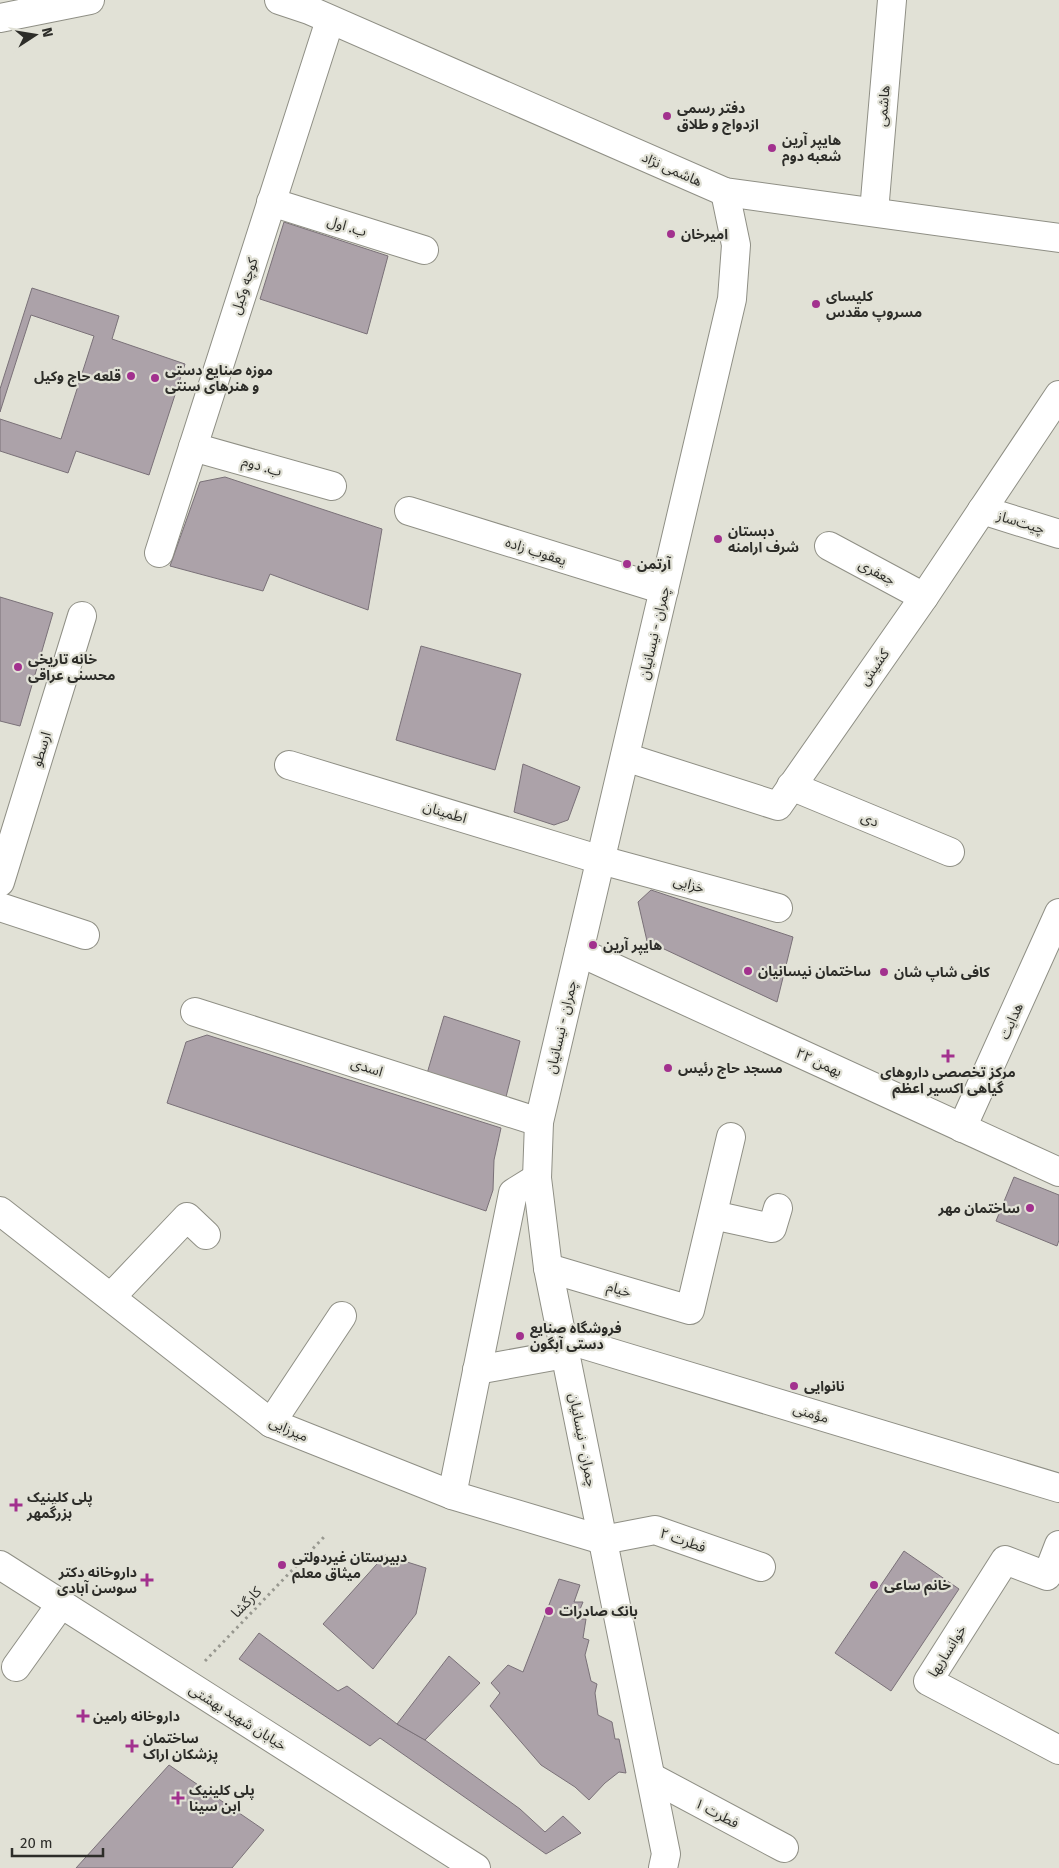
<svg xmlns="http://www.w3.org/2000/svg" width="1059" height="1868" font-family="'Fira Sans','Noto Sans Arabic',sans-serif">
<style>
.building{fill:#aca2a9;stroke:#7a7178}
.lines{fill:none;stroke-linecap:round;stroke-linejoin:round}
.minor-casing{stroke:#8f8f85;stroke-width:30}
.major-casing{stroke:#8f8f85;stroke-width:30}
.path{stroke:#989890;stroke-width:3;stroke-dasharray:2.5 4;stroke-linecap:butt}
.minor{stroke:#fff;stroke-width:28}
.major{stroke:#fff;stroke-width:28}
.poi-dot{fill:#a2318e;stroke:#e1e1d6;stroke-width:2}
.labels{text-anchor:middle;stroke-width:4.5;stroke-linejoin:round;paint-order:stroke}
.street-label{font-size:14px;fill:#2d2d29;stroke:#e1e1d6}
.poi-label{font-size:14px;font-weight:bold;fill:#2d2d29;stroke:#e1e1d6;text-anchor:start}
</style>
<rect width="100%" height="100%" fill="#e1e1d6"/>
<g class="building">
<polygon points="284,222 388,256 367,334 260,299"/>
<polygon points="32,288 119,316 112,339 185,364 149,475 76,451 68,473 0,451 0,419 61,439 94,336 31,315 0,412 0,389"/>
<polygon points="225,477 382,529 368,610 270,574 263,591 170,566 200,482"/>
<polygon points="0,597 53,613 20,726 0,721"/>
<polygon points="421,646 521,674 495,770 396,740"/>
<polygon points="523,764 580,787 568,820 554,825 514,812"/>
<polygon points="651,890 793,937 777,1002 647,941 638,902"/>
<polygon points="444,1016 520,1041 505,1101 426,1077"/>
<polygon points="207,1035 501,1128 494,1160 493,1190 486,1211 167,1103 186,1042"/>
<polygon points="1014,1177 1059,1195 1059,1240 1057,1246 996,1221"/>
<polygon points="904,1551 959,1589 891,1691 835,1653"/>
<polygon points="385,1555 426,1568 416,1614 373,1669 323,1624"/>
<polygon points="559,1579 580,1585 574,1602 583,1602 576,1619 586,1619 583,1638 589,1640 585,1655 591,1681 597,1684 595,1693 598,1715 612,1722 615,1739 619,1739 626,1773 619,1772 605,1783 589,1800 575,1787 541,1765 490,1706 500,1693 491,1683 508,1665 523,1672"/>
<polygon points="259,1633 338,1691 347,1686 397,1724 425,1740 520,1809 545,1832 563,1816 581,1833 546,1854 380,1738 370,1746 239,1659"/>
<polygon points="449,1656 480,1683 425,1740 397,1724"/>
<polygon points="169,1765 264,1830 232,1868 76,1868"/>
</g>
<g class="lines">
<defs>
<g id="minor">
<polyline points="279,0 309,10 725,192 1059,238"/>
<polyline points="0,18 90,0"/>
<polyline points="271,202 424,250"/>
<polyline points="874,212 892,0"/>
<polyline points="193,447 332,486"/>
<polyline points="982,510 1059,534"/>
<polyline points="409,511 664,590"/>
<polyline points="829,546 924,597"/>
<polyline points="159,553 330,20"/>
<polyline points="625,757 778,806 924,597 1059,395"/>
<polyline points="289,765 601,860 778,908"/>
<polyline points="791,786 950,852"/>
<polyline points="0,882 82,616"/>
<polyline points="0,907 85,935"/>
<polyline points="579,952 1059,1172"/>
<polyline points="195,1012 539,1122"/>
<polyline points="962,1128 1059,913"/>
<polyline points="0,1211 271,1423 452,1495 603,1540 655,1530 761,1567"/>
<polyline points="713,1215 772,1228 778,1208"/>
<polyline points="548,1268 690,1310 731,1137"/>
<polyline points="111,1297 187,1217 206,1235"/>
<polyline points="562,1338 1059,1488"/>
<polyline points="477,1370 565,1354"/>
<polyline points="271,1423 342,1316"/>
<polyline points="452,1495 513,1193 537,1178"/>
<polyline points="1059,1545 1047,1576 1005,1560 928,1681 1059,1750"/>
<polyline points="16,1667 61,1604"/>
<polyline points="651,1777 784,1848"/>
<polyline points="663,1868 666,1854 548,1268 537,1178 539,1122 732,299 736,245 725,192"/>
</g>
<polyline id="major" points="0,1565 476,1868"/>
</defs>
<use href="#minor" class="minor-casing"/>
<use href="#major" class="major-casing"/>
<polyline class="path" points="205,1661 324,1537"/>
<use href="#minor" class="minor"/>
<use href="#major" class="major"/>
</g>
<g class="poi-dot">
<circle cx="667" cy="116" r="5"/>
<circle cx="772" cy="148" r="5"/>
<circle cx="671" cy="234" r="5"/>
<circle cx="816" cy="304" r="5"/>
<circle cx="131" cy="376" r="5"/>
<circle cx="155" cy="378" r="5"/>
<circle cx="718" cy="539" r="5"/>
<circle cx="627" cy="564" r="5"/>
<circle cx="18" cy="667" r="5"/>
<circle cx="593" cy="945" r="5"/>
<circle cx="748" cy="971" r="5"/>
<circle cx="884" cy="972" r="5"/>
<path d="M945.5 1048.5h5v5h5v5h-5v5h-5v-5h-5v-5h5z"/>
<circle cx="668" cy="1068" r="5"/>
<circle cx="1030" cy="1208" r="5"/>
<circle cx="520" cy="1336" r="5"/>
<circle cx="794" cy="1386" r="5"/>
<path d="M13.5 1497.5h5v5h5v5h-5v5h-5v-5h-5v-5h5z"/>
<circle cx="282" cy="1565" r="5"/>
<path d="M144.5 1572.5h5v5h5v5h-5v5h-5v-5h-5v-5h5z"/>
<circle cx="874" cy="1585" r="5"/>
<circle cx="549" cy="1611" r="5"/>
<path d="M80.5 1708.5h5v5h5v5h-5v5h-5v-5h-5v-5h5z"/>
<path d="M129.5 1738.5h5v5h5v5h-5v5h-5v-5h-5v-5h5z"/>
<path d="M175.5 1790.5h5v5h5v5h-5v5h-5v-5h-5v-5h5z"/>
</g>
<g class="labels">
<g class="street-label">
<text transform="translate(883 106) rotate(-85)" y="5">هاشمی</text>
<text transform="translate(672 169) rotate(24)" y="5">هاشمی نژاد</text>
<text transform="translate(347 226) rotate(17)" y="5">ب. اول</text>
<text transform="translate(244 286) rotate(-72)" y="5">کوچه وکیل</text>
<text transform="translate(262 466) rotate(16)" y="5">ب. دوم</text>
<text transform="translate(1021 522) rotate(17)" y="5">چیت‌ساز</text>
<text transform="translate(536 551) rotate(18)" y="5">یعقوب زاده</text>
<text transform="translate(877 572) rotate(28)" y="5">جعفری</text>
<text transform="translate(654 633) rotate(-77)" y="5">چمران - نیسانیان</text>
<text transform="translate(874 667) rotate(-55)" y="5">کشیش</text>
<text transform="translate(41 749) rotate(-73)" y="5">ارسطو</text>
<text transform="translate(445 812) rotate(17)" y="5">اطمینان</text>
<text transform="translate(870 819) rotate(22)" y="5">دی</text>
<text transform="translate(689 884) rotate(15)" y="5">خزایی</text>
<text transform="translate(1011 1021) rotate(-66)" y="5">هدایت</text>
<text transform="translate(561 1027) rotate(-77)" y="5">چمران - نیسانیان</text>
<text transform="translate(819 1062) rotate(25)" y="5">۲۲ بهمن</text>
<text transform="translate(367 1067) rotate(18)" y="5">اسدی</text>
<text transform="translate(619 1289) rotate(16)" y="5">خیام</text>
<text transform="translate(811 1413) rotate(17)" y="5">مؤمنی</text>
<text transform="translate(289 1429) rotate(24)" y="5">میرزایی</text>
<text transform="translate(583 1440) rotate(79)" y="5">چمران - نیسانیان</text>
<text transform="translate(683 1540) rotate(19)" y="5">فطرت ۲</text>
<text transform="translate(246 1602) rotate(-46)" y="5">کارگشا</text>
<text transform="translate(947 1651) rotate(-58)" y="5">خوانساریها</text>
<text transform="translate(238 1717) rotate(32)" y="5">خیابان شهید بهشتی</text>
<text transform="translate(717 1813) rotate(28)" y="5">فطرت ۱</text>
</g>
<g class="poi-label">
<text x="677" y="113">دفتر رسمی<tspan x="677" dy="16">ازدواج و طلاق</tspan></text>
<text x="782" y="145">هایپر آرین<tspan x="782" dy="16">شعبه دوم</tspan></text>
<text x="681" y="239">امیرخان</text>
<text x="826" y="301">کلیسای<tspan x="826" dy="16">مسروپ مقدس</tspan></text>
<text x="165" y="375">موزه صنایع دستی<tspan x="165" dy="16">و هنرهای سنتی</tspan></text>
<text x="121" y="381" text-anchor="end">قلعه حاج وکیل</text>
<text x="728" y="536">دبستان<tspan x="728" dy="16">شرف ارامنه</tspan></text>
<text x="637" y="569">آرتمن</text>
<text x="28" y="664">خانه تاریخی<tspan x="28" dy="16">محسنی عراقی</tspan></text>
<text x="603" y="950">هایپر آرین</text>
<text x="758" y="976">ساختمان نیسانیان</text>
<text x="894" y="977">کافی شاپ شان</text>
<text x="678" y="1073">مسجد حاج رئیس</text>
<text x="948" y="1077" text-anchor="middle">مرکز تخصصی داروهای<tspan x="948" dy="16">گیاهی اکسیر اعظم</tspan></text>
<text x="1020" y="1213" text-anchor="end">ساختمان مهر</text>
<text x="530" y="1333">فروشگاه صنایع<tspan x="530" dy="16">دستی آبگون</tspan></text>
<text x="804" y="1391">نانوایی</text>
<text x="27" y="1502">پلی کلینیک<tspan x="27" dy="16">بزرگمهر</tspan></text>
<text x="292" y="1562">دبیرستان غیردولتی<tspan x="292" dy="16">میثاق معلم</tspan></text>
<text x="137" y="1577" text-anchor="end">داروخانه دکتر<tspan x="137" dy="16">سوسن آبادی</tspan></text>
<text x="884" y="1590">خانم ساعی</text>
<text x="559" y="1616">بانک صادرات</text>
<text x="93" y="1721">داروخانه رامین</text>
<text x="143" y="1743">ساختمان<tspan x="143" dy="16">پزشکان اراک</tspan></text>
<text x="189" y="1795">پلی کلینیک<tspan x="189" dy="16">ابن سینا</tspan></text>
</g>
</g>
<g transform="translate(35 35) rotate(78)" stroke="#e1e1d6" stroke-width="4" paint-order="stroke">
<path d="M0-4L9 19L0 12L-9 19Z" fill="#2d2d29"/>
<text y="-8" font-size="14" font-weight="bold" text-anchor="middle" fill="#2d2d29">N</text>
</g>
<path d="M12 1848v8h91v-8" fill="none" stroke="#2d2d29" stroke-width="2.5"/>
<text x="20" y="1848" font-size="15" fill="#2d2d29" stroke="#e1e1d6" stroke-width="4" paint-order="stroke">20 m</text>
</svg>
